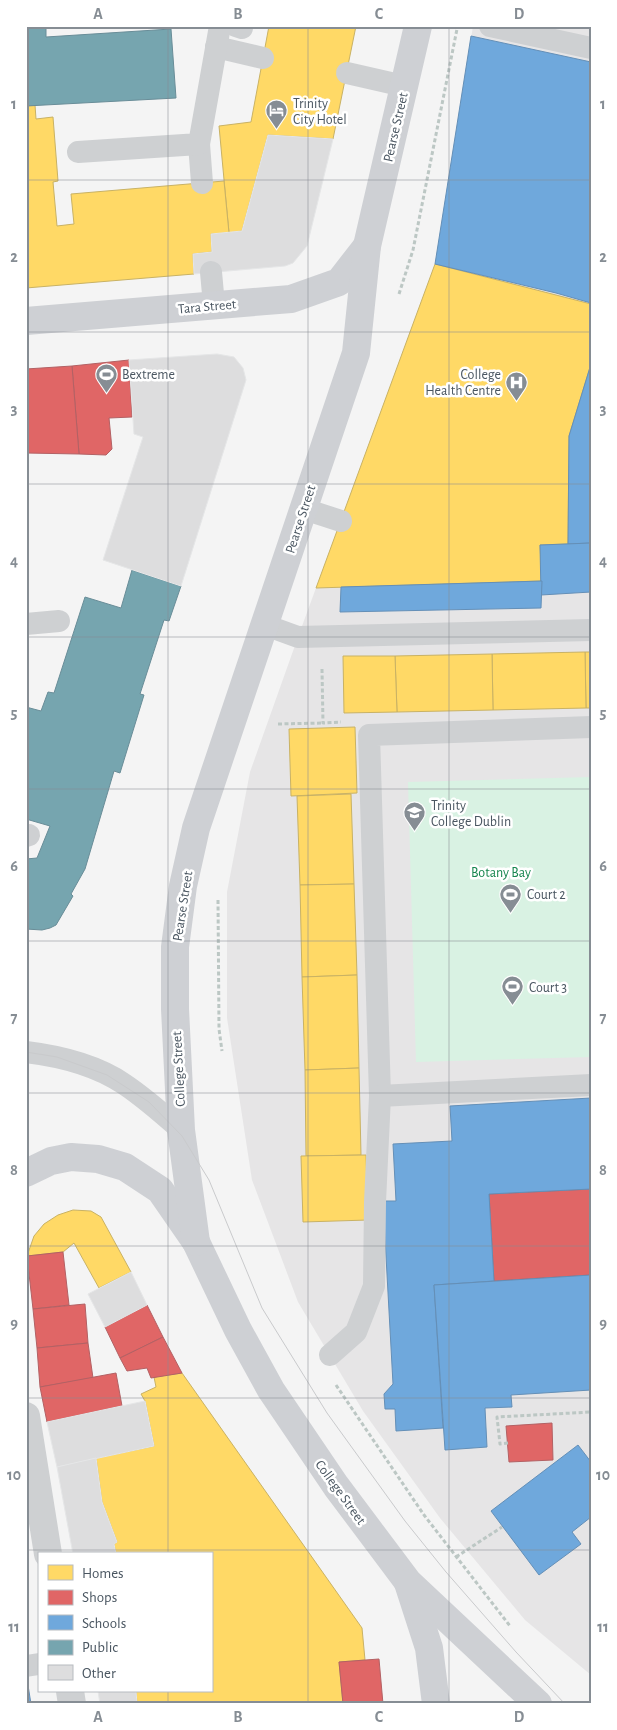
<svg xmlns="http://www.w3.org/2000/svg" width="617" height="1730" font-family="'Alegreya Sans',sans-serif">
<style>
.education{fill:#e6e5e6}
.green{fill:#d9f2e3}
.homes{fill:#ffd966;stroke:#c9b264}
.shops{fill:#e06666;stroke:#b36164}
.schools{fill:#6fa8dc;stroke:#648fb7}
.public{fill:#76a5af;stroke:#698d98}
.building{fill:#ddddde;stroke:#e5e6e7}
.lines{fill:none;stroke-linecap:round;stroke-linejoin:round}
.path{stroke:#bcc7c4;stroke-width:3;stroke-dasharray:4 2.5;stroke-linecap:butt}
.service{stroke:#ced0d2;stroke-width:22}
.minor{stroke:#ced0d2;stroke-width:28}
.secondary{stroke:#ced0d4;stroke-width:28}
.tram{stroke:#c9cacc;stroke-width:1}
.grid{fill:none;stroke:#868d94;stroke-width:1;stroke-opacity:0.55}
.labels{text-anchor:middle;stroke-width:5;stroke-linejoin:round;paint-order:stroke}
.poi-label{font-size:14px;fill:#4a5661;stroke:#fff;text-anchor:start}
.street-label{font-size:14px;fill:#4a5661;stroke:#fff}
.park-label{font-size:14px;fill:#17864f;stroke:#fff}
.neatline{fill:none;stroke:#868d94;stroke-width:2}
.grid-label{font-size:16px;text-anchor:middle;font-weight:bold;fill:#868d94}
</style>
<rect width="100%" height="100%" fill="#f4f4f4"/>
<polygon class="education" points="473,26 591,26 591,1675 525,1620 440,1518 363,1411 298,1302 252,1180 227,1018 227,892 250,772 298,637 435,264"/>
<polygon class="green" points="591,777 591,1057 416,1062 408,782"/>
<g class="homes">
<polygon points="269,26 356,26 333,139 268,135 242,231 229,233 219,126 251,122"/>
<polygon points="35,105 36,119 53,117 58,181 53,182 57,226 74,224 71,194 224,181 229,233 211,234 212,252 193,254 194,274 26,288 26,106"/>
<polygon points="435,264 591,304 591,364 569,436 568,544 540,545 542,581 316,588"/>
<polygon points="585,652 591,652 591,708 586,708"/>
<polygon points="585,652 586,708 493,710 492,654"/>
<polygon points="492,654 493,710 397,712 395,656"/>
<polygon points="343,656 395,656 397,712 344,713"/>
<polygon points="355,727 357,793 291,796 289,729"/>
<polygon points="351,794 354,884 300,885 297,796"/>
<polygon points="354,884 357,975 302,977 300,885"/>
<polygon points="357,975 359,1068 305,1070 302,977"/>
<polygon points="359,1068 361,1155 306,1156 305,1070"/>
<polygon points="366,1155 368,1220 303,1222 301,1156"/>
<polygon points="73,1210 91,1211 101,1217 131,1272 99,1288 74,1243 63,1252 27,1256 34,1236 44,1224 58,1215"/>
<polygon points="182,1373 362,1628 365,1660 339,1662 343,1704 137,1704 136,1691 211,1691 211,1554 116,1554 114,1544 117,1542 102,1502 96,1458 154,1446 145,1401 141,1394 156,1387 154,1377"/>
</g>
<g class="shops">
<polygon points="129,360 132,417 109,418 112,449 106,455 79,454 72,366"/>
<polygon points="72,366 79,454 26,453 26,369"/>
<polygon points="591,1189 591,1275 494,1281 489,1194"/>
<polygon points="63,1252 69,1305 33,1309 27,1256"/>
<polygon points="85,1304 88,1343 37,1348 33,1309"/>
<polygon points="147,1305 163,1337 120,1358 105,1327"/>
<polygon points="163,1337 182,1373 151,1378 147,1368 127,1371 120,1358"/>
<polygon points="88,1343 93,1378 40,1387 37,1348"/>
<polygon points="116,1373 122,1406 47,1422 40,1387"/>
<polygon points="552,1423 553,1460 509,1462 506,1426"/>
<polygon points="379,1659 383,1704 343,1704 339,1662"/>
</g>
<g class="schools">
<polygon points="471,36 591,62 591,303 556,293 435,264"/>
<polygon points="591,364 591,543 568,544 569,436"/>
<polygon points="591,543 591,592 541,595 540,545"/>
<polygon points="542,581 541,608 340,612 341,587"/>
<polygon points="591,1098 591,1189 489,1194 494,1281 434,1285 443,1428 396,1431 395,1409 385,1409 384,1394 393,1384 383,1201 396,1201 393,1144 452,1141 450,1106"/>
<polygon points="591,1275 591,1390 511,1395 512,1407 485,1408 487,1447 445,1450 434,1285"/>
<polygon points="578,1445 591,1462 591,1517 572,1532 581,1544 539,1575 491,1511"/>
<polygon points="26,1679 27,1679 31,1704 26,1704"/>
</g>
<g class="public">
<polygon points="26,26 46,26 46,37 171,29 176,98 26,106"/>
<polygon points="132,570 181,586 169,621 164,620 140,694 144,695 120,773 114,771 85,869 71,894 73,896 56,925 50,928 42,930 26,929 26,859 37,858 50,826 26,819 26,707 41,711 48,692 54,693 85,597 121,608"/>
</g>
<g class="building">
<polygon points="268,135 333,139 307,246 293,263 285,266 194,274 193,254 212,252 211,234 242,231"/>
<polygon points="217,354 234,357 243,368 246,380 181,586 103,560 143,437 134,434 129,360"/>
<polygon points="131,1272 147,1305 105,1327 88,1294"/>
<polygon points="145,1401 154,1446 57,1467 47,1422"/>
<polygon points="96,1458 102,1502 117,1542 114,1544 116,1554 73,1554 57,1467"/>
<polygon points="98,1691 136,1691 137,1704 100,1704"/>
</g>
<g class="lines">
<g class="path">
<polyline points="399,294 413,250 457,29"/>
<polyline points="322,669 323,723 341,722"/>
<polyline points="278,724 323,723"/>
<polyline points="218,900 219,1029 222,1051"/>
<polyline points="336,1385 424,1515 510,1626"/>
<polyline points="508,1443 500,1444 497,1417 591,1412"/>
<polyline points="456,1557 502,1527"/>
</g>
<g class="service">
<polyline points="236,26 242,28 242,26"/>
<polyline points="490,26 591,48"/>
<polyline points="216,47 263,58"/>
<polyline points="347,73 404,86"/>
<polyline points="199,144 202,183"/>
<polyline points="78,152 199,144 220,26"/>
<polyline points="211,272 214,305"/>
<polyline points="304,509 341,521"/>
<polyline points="26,624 59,621"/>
<polyline points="265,625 298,637 591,630"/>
<polyline points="591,727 369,735 380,1096 591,1085"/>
<polyline points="26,836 29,835"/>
<path d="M26,1052C59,1056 96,1065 124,1084C145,1098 163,1114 181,1130"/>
<polyline points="330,1355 356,1332 374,1286 375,1202 380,1096"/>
<polyline points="26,1666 39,1664"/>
</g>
<g class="minor">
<polyline points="26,1416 48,1554"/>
<polyline points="70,1691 72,1704"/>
</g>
<g class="secondary">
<polyline points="26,321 291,299 339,282 367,246"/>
<polyline points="26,1173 51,1161 71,1157 98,1159 125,1167 160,1190 196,1242 238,1330 271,1390 336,1486 408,1582 538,1704"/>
<polyline points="196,1242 181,1130 175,1009 175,947 183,886 196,828 356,353 367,246 418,26"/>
<polyline points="408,1583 429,1648 436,1704"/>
</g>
<polyline class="tram" points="26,1052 57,1057 107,1075 149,1102 182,1136 209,1180 262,1308 327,1413 405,1521 446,1572 516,1652 565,1704"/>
</g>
<path class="grid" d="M168,26V1554M308,26V1704M449,26V1704M26,180H591M26,332H591M26,484H591M26,637H591M26,789H591M26,941H591M26,1093H591M26,1246H591M26,1398H591M26,1550H591M168,1691V1704"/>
<defs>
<symbol id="hotel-pin" viewBox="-11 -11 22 30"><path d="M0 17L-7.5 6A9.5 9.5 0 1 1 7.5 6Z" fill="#868d94" stroke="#fff"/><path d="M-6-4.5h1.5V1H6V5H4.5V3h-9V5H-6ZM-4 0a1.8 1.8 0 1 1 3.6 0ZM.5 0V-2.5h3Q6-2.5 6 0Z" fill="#fff"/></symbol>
<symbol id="stadium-pin" viewBox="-11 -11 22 30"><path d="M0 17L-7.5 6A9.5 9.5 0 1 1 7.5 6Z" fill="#868d94" stroke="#fff"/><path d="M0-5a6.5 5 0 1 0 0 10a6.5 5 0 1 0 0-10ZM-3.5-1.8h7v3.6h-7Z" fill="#fff"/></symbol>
<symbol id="hospital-pin" viewBox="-11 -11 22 30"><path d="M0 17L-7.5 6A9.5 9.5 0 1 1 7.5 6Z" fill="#868d94" stroke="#fff"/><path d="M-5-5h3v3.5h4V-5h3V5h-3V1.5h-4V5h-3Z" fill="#fff"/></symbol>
<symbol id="university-pin" viewBox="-11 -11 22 30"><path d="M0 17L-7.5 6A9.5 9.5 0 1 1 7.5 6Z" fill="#868d94" stroke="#fff"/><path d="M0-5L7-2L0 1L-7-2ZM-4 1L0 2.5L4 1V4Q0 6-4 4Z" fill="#fff"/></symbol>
</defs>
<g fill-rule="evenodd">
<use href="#hotel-pin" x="264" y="98" width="25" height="34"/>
<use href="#stadium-pin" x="94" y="362" width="25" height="34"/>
<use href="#hospital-pin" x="504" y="370" width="25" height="34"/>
<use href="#university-pin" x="402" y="800" width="25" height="34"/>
<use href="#stadium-pin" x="498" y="882" width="25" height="34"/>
<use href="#stadium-pin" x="500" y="974" width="25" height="34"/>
</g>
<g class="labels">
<g class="poi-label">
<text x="293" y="108">Trinity<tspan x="293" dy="16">City Hotel</tspan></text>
<text x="122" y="379">Bextreme</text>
<text x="501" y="379" text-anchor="end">College<tspan x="501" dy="16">Health Centre</tspan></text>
<text x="431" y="810">Trinity<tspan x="431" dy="16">College Dublin</tspan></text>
<text x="527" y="899">Court 2</text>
<text x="529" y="992">Court 3</text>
</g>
<g class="street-label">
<text transform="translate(395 127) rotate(-77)" y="5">Pearse Street</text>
<text transform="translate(207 306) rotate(-5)" y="5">Tara Street</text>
<text transform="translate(300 519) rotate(-72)" y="5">Pearse Street</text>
<text transform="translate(182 906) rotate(-81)" y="5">Pearse Street</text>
<text transform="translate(178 1069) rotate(-93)" y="5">College Street</text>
<text transform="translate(341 1492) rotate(54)" y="5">College Street</text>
</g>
<g class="park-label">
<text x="501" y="877">Botany Bay</text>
</g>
</g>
<rect width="617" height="1730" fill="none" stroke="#ffffff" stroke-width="55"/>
<rect x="38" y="1552" width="175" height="140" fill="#ffffff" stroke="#b7bbc0"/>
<rect x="48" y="1565" width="25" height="15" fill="#ffd966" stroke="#b7bbc0"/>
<text x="82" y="1578" font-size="15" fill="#4a5661">Homes</text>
<rect x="48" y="1590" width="25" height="15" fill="#e06666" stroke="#b7bbc0"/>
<text x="82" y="1602" font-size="15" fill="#4a5661">Shops</text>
<rect x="48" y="1615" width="25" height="15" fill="#6fa8dc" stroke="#b7bbc0"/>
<text x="82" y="1628" font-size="15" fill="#4a5661">Schools</text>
<rect x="48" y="1640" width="25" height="15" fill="#76a5af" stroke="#b7bbc0"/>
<text x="82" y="1652" font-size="15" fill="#4a5661">Public</text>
<rect x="48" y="1665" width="25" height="15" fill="#ddddde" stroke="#b7bbc0"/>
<text x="82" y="1678" font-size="15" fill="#4a5661">Other</text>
<rect x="28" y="28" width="562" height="1674" class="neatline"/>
<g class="grid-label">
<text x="98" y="19">A</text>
<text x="238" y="19">B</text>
<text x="379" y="19">C</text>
<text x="519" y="19">D</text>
<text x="14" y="109">1</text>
<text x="603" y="109">1</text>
<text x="14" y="262">2</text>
<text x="603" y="262">2</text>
<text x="14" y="414">3</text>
<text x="603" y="414">3</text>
<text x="14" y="566">4</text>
<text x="603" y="566">4</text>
<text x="14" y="718">5</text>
<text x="603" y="718">5</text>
<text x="14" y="871">6</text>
<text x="603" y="871">6</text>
<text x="14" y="1023">7</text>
<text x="603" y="1023">7</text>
<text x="14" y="1175">8</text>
<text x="603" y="1175">8</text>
<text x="14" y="1328">9</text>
<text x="603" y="1328">9</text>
<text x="14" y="1480">10</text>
<text x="603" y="1480">10</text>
<text x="14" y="1632">11</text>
<text x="603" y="1632">11</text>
<text x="98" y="1722">A</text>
<text x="238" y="1722">B</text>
<text x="379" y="1722">C</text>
<text x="519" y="1722">D</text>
</g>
</svg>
